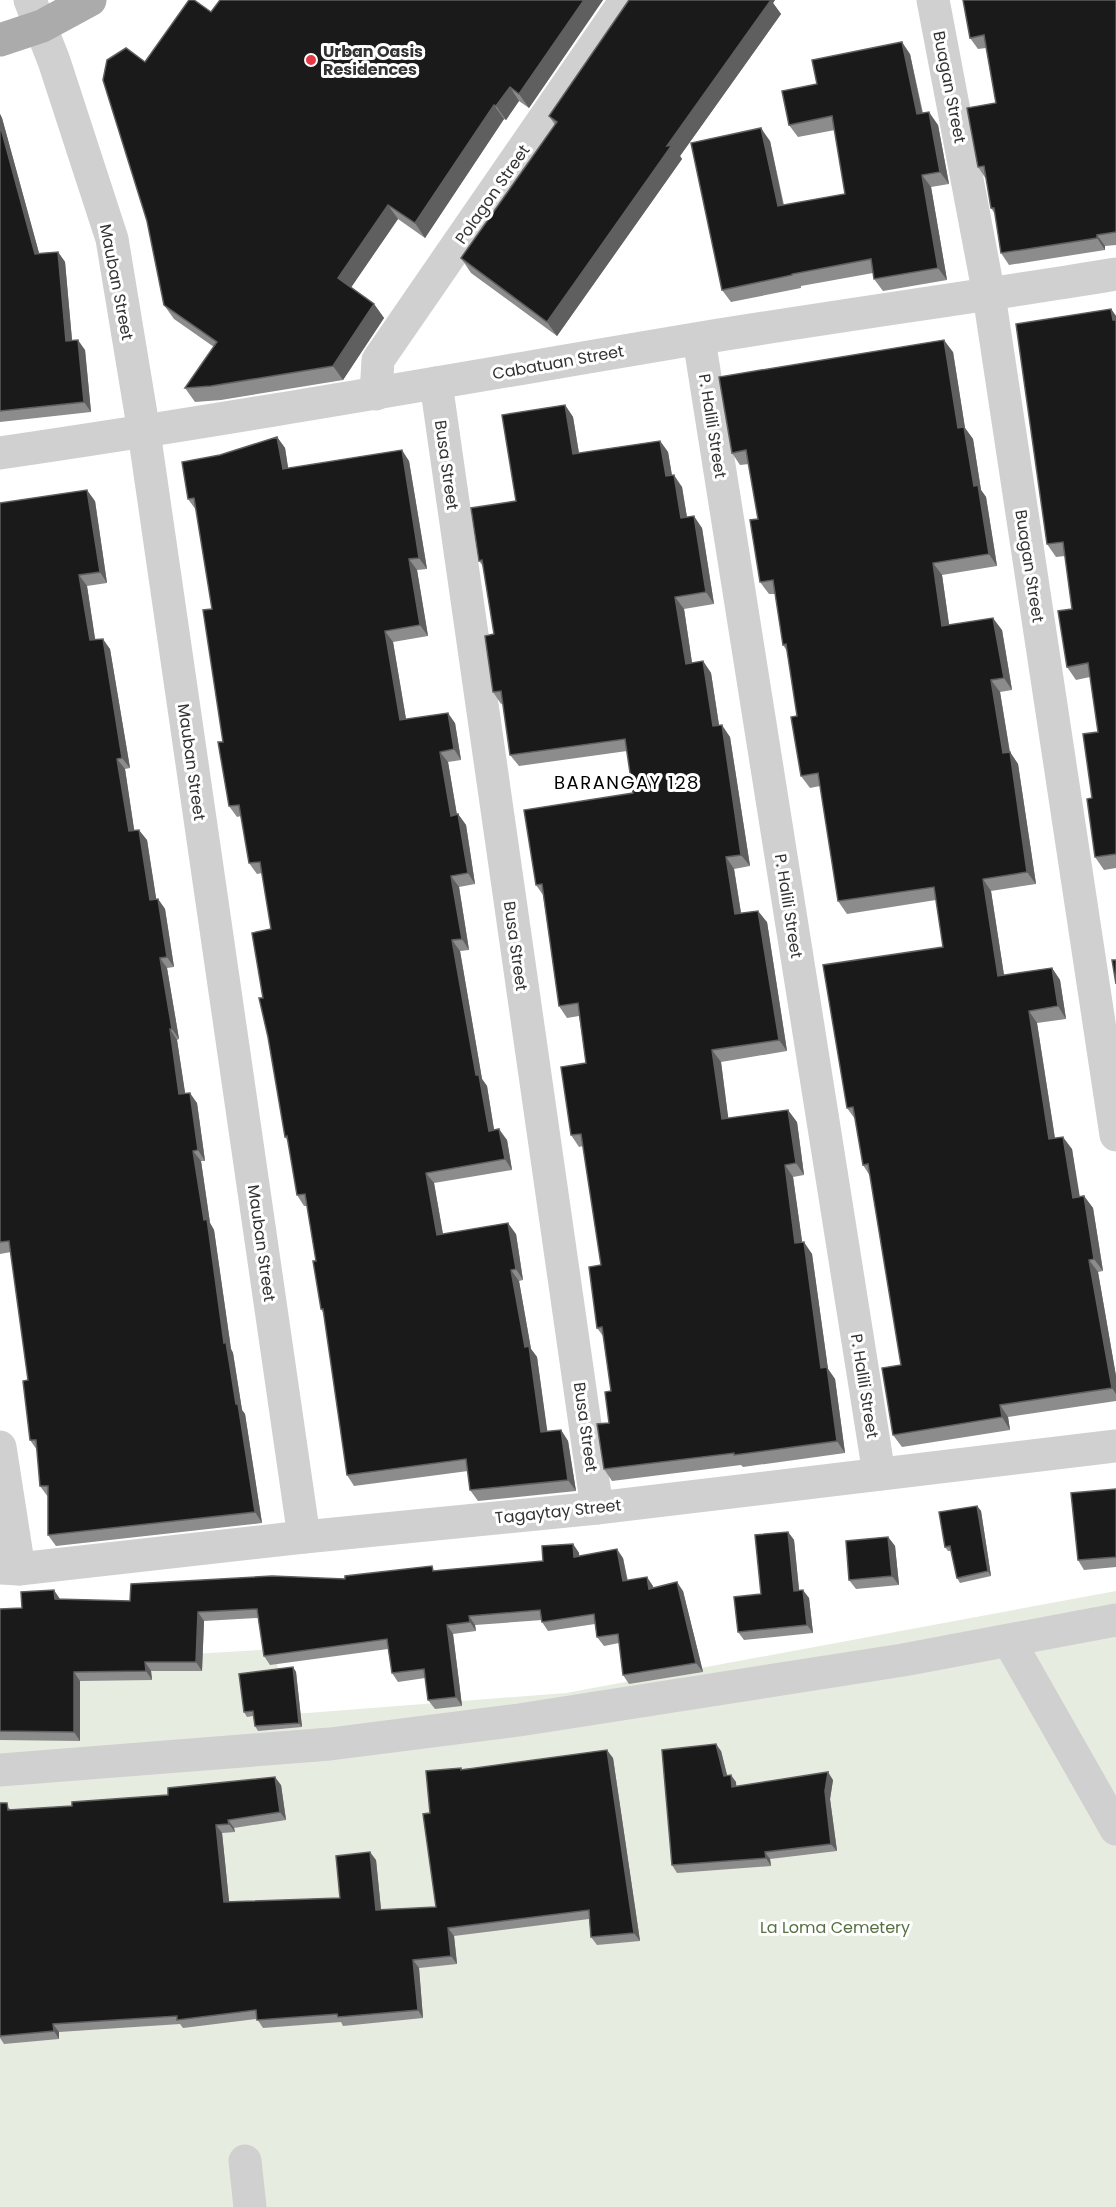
<svg xmlns="http://www.w3.org/2000/svg" width="1116" height="2207" font-family="Poppins,sans-serif">
<style>
.green{fill:#e6ecdf}
.lines{fill:none;stroke-linecap:round;stroke-linejoin:round}
.minor{stroke:#d0d0d0;stroke-width:33}
.major{stroke:#ababab;stroke-width:33}
.wall{fill:#8c8c8c}
.shaded-wall{fill:#5f5f5f}
.building{fill:#1a1a1a;stroke:#5f5f5f;stroke-width:1.5}
.poi-dot{fill:#e63946;stroke:#fff;stroke-width:2}
.labels{text-anchor:middle;stroke-width:6;stroke-linejoin:round;paint-order:stroke}
.poi-label{font-size:16px;font-weight:bold;fill:#333;stroke:#fff;text-anchor:start}
.street-label{font-size:16px;fill:#333;stroke:#fff}
.park-label{font-size:16px;fill:#56703f;stroke:#fff}
.neighbourhood-label{font-size:18px;letter-spacing:1.5px;fill:#000;stroke:#fff}
</style>
<rect width="100%" height="100%" fill="#fff"/>
<polygon class="green" points="1116,1591 1116,2207 0,2207 0,1662 57,1662 276,1649 282,1715 566,1693"/>
<g class="lines">
<g class="minor">
<polyline points="30,0 54,61 112,239 144,432 304,1537"/>
<polyline points="933,0 989,295 1116,1135"/>
<polyline points="699,339 879,1474"/>
<polyline points="436,383 597,1508"/>
<polyline points="376,394 378,360 626,0"/>
<path d="M0,453C232,419 463,378 695,339C835,316 976,297 1116,274"/>
<polyline points="0,1447 19,1569"/>
<polyline points="0,1568 19,1569 304,1537 597,1508 1116,1446"/>
<polyline points="1009,1641 1116,1829"/>
<polyline points="0,1770 330,1744 519,1720 903,1660 1116,1620"/>
<polyline points="245,2161 250,2207"/>
</g>
<polyline class="major" points="0,40 42,26 90,0"/>
</g>
<g class="wall">
<polygon points="220,0 603,0 529,108 519,101 506,120 504,119 425,238 398,219 351,287 374,304 384,318 343,380 221,400 195,402 185,388 214,347 174,319 164,305 145,62 211,12"/>
<polygon points="629,0 775,0 773,3 781,14 680,156 682,159 557,336 471,273 461,258 555,125 549,116"/>
<polygon points="1116,0 1116,245 1105,246 1105,250 1009,265 1001,253 995,214 991,208 986,179 978,167 996,103 986,48 978,49 970,38"/>
<polygon points="910,54 923,113 938,125 949,184 931,187 947,280 883,291 874,279 873,273 801,286 801,288 731,302 722,290 770,141 784,205 845,194 835,130 798,137 789,125 817,84"/>
<polygon points="0,114 2,118 39,253 58,252 65,262 72,340 85,350 91,412 0,422"/>
<polygon points="1111,309 1116,316 1116,868 1104,870 1095,857 1092,798 1098,732 1090,677 1076,680 1067,667 1072,609 1065,556 1056,557 1047,544"/>
<polygon points="953,352 965,428 973,439 981,490 986,497 997,566 942,575 949,625 1002,630 1012,690 1000,692 1010,752 1018,764 1036,884 991,891 1004,975 1052,968 1060,980 1066,1019 1037,1023 1055,1138 1072,1149 1079,1197 1084,1196 1093,1208 1103,1271 1098,1272 1116,1376 1116,1401 1008,1417 1010,1430 902,1447 893,1435 901,1365 870,1176 863,1165 855,1119 847,1108 943,947 936,900 847,914 838,901 820,786 810,788 801,776 797,716 787,651 783,645 775,594 769,594 760,582 758,519 749,464 740,465 732,453"/>
<polygon points="565,405 573,417 579,453 660,441 668,452 672,475 682,487 687,517 702,528 714,604 684,609 692,663 703,661 711,673 719,725 730,737 750,866 734,869 741,913 767,922 787,1051 721,1062 728,1118 797,1122 804,1175 793,1177 802,1242 812,1254 828,1369 835,1379 845,1453 743,1467 741,1465 612,1481 604,1469 609,1423 611,1391 603,1336 597,1328 601,1265 583,1146 579,1147 571,1135 586,1063 579,1016 567,1018 559,1006 543,895 536,885 633,793 627,751 519,766 510,755 503,703 501,704 493,692 494,634 483,566 479,561 516,501"/>
<polygon points="277,437 285,448 288,468 409,461 427,569 417,570 428,636 393,642 406,719 455,723 461,760 448,762 457,815 458,814 466,825 475,884 459,887 469,950 460,951 482,1079 487,1086 494,1130 507,1140 512,1170 434,1183 443,1234 516,1234 523,1280 519,1281 531,1349 537,1357 547,1432 561,1430 568,1441 576,1491 478,1501 470,1490 468,1471 354,1486 347,1475 324,1314 321,1309 316,1261 307,1206 304,1206 297,1195 288,1141 285,1137 263,998 271,929 262,873 257,874 249,863 241,816 237,817 229,806 212,609 196,510 188,499 220,455"/>
<polygon points="95,501 107,583 87,586 95,640 110,649 130,768 125,769 134,830 147,840 156,899 158,899 165,909 174,967 167,968 179,1039 177,1040 185,1094 197,1103 205,1161 201,1161 210,1223 214,1230 231,1349 233,1353 242,1410 245,1414 262,1523 56,1546 48,1535 48,1497 40,1486 37,1450 30,1440 28,1380 11,1252 0,1254 0,503"/>
<polygon points="1116,1489 1116,1567 1084,1570 1078,1560"/>
<polygon points="977,1506 981,1511 991,1576 960,1583 957,1578 951,1551 948,1551 945,1547"/>
<polygon points="788,1532 794,1540 799,1590 809,1598 813,1633 744,1640 738,1632 761,1594"/>
<polygon points="888,1537 895,1546 899,1585 856,1589 849,1580"/>
<polygon points="573,1544 579,1553 579,1556 623,1558 628,1581 653,1586 653,1588 683,1591 703,1672 629,1684 623,1675 619,1643 604,1646 597,1637 595,1624 548,1631 542,1622 542,1620 475,1625 476,1631 453,1634 462,1706 435,1709 428,1700 425,1678 398,1682 392,1673 388,1649 270,1665 264,1656 258,1618 204,1621 202,1671 151,1671 152,1680 80,1681 80,1741 0,1740 0,1609 22,1608 60,1599 130,1601 543,1561"/>
<polygon points="293,1667 296,1672 302,1727 258,1731 255,1726 253,1716 247,1717 244,1712"/>
<polygon points="721,1751 727,1775 736,1782 736,1786 833,1780 830,1799 837,1851 770,1859 771,1866 677,1873 672,1865"/>
<polygon points="613,1758 640,1941 597,1945 591,1937 589,1919 454,1936 457,1964 419,1968 423,2018 343,2026 341,2022 263,2028 257,2019 183,2028 180,2024 59,2032 59,2039 4,2044 0,2038 0,1803 12,1810 72,1806 168,1795 281,1785 286,1820 234,1828 235,1832 222,1833 229,1902 340,1898 376,1860 381,1910 436,1907 430,1813 461,1768 462,1769"/>
</g>
<g class="shaded-wall">
<polygon points="584,0 603,0 529,108 519,94"/>
<polygon points="765,0 775,0 773,3 781,14 680,156 682,159 557,336 547,322"/>
<polygon points="902,42 910,54 925,127 917,114"/>
<polygon points="510,87 519,101 506,120 496,106"/>
<polygon points="494,105 504,119 425,238 415,223"/>
<polygon points="929,112 938,125 949,184 940,172"/>
<polygon points="0,114 2,118 42,264 35,254 0,125"/>
<polygon points="761,128 770,141 786,219 778,206"/>
<polygon points="922,175 931,187 947,280 938,268"/>
<polygon points="388,205 398,219 348,292 338,278"/>
<polygon points="1097,235 1105,246 1105,250 1097,238"/>
<polygon points="58,252 65,262 73,351 66,341"/>
<polygon points="374,304 384,318 343,380 333,366"/>
<polygon points="1111,309 1116,316 1116,325 1113,320"/>
<polygon points="78,340 85,350 91,412 84,402"/>
<polygon points="944,340 953,352 965,428 973,439 981,490 986,497 997,566 989,554 974,486 958,428"/>
<polygon points="565,405 573,417 581,466 573,454"/>
<polygon points="277,437 285,448 290,480 283,469"/>
<polygon points="660,441 668,452 674,488 666,476"/>
<polygon points="402,450 409,461 427,569 419,558"/>
<polygon points="674,475 682,487 689,530 681,518"/>
<polygon points="87,490 95,501 107,583 100,572"/>
<polygon points="694,516 702,528 714,604 706,592"/>
<polygon points="409,559 417,570 428,636 420,625"/>
<polygon points="933,563 942,575 951,638 942,626"/>
<polygon points="79,575 87,586 97,651 90,640"/>
<polygon points="675,597 684,609 694,676 686,664"/>
<polygon points="993,618 1002,630 1012,690 1004,678"/>
<polygon points="385,631 393,642 408,731 400,720"/>
<polygon points="103,639 110,649 130,768 122,758"/>
<polygon points="703,661 711,673 721,738 713,726"/>
<polygon points="991,680 1000,692 1010,754 1010,752 1018,764 1036,884 1027,872 1003,753"/>
<polygon points="448,713 455,723 461,760 454,749"/>
<polygon points="722,725 730,737 750,866 741,855"/>
<polygon points="440,752 448,762 459,827 451,816"/>
<polygon points="117,759 125,769 136,842 129,831"/>
<polygon points="458,814 466,825 475,884 468,873"/>
<polygon points="139,830 147,840 158,910 150,900"/>
<polygon points="726,857 734,869 743,926 735,914"/>
<polygon points="451,876 459,887 469,950 462,939"/>
<polygon points="983,879 991,891 1006,988 998,976"/>
<polygon points="158,899 165,909 174,967 167,957"/>
<polygon points="758,911 767,922 787,1051 779,1040"/>
<polygon points="452,940 460,951 482,1079 487,1086 496,1142 489,1131 476,1075"/>
<polygon points="160,958 167,968 179,1039 172,1029"/>
<polygon points="1052,968 1060,980 1066,1019 1058,1006"/>
<polygon points="1029,1011 1037,1023 1057,1152 1049,1139"/>
<polygon points="170,1029 177,1040 187,1105 179,1094"/>
<polygon points="712,1050 721,1062 730,1131 722,1119"/>
<polygon points="190,1093 197,1103 205,1161 198,1150"/>
<polygon points="788,1110 797,1122 804,1175 796,1163"/>
<polygon points="499,1129 507,1140 512,1170 505,1159"/>
<polygon points="1063,1137 1072,1149 1082,1210 1073,1198"/>
<polygon points="193,1151 201,1161 210,1223 214,1230 231,1349 233,1353 242,1410 245,1414 262,1523 255,1512 224,1343 204,1220"/>
<polygon points="785,1165 793,1177 804,1255 795,1243"/>
<polygon points="426,1173 434,1183 445,1246 437,1235"/>
<polygon points="1084,1196 1093,1208 1103,1271 1094,1259"/>
<polygon points="508,1223 516,1234 523,1280 516,1269"/>
<polygon points="804,1242 812,1254 828,1369 835,1379 845,1453 837,1441 821,1368"/>
<polygon points="1089,1260 1098,1272 1116,1376 1116,1394 1112,1388"/>
<polygon points="511,1270 519,1281 531,1349 537,1357 549,1443 541,1432 525,1347"/>
<polygon points="1000,1405 1008,1417 1010,1430 1002,1417"/>
<polygon points="561,1430 568,1441 576,1491 568,1480"/>
<polygon points="977,1506 981,1511 991,1576 988,1571"/>
<polygon points="788,1532 794,1540 800,1599 794,1591"/>
<polygon points="888,1537 895,1546 899,1585 892,1576"/>
<polygon points="573,1544 579,1553 580,1566 574,1557"/>
<polygon points="617,1549 623,1558 629,1590 623,1581"/>
<polygon points="647,1577 653,1586 655,1598 649,1589"/>
<polygon points="677,1582 683,1591 703,1672 696,1663"/>
<polygon points="54,1590 60,1599 55,1599"/>
<polygon points="803,1590 809,1598 813,1633 807,1625"/>
<polygon points="198,1612 204,1621 202,1671 196,1662"/>
<polygon points="469,1616 475,1625 476,1631 470,1622"/>
<polygon points="447,1625 453,1634 462,1706 456,1697"/>
<polygon points="145,1662 151,1671 152,1680 146,1671"/>
<polygon points="293,1667 296,1672 302,1727 299,1723"/>
<polygon points="74,1672 80,1681 80,1741 74,1732"/>
<polygon points="716,1744 721,1751 729,1783 724,1776"/>
<polygon points="607,1750 613,1758 640,1941 634,1933"/>
<polygon points="828,1772 833,1780 830,1799 837,1851 831,1844 825,1791"/>
<polygon points="731,1775 736,1782 737,1794 732,1787"/>
<polygon points="275,1777 281,1785 286,1820 280,1812"/>
<polygon points="228,1820 234,1828 235,1832 229,1824"/>
<polygon points="216,1825 222,1833 230,1910 224,1902"/>
<polygon points="370,1852 376,1860 382,1919 376,1910"/>
<polygon points="765,1852 770,1859 771,1866 766,1858"/>
<polygon points="448,1928 454,1936 457,1964 451,1956"/>
<polygon points="413,1960 419,1968 423,2018 418,2010"/>
<polygon points="53,2024 59,2032 59,2039 54,2031"/>
</g>
<g class="building">
<polygon points="189,0 194,0 211,12 220,0 584,0 519,94 510,87 496,106 494,105 415,223 388,205 338,278 374,304 333,366 211,386 185,388 217,342 164,305 147,221 103,80 107,60 126,48 145,62"/>
<polygon points="629,0 771,0 667,146 672,145 547,322 461,258 557,122 549,116"/>
<polygon points="963,0 1116,0 1116,232 1097,235 1097,238 1001,253 994,208 991,208 984,166 978,167 967,108 996,103 984,35 970,38"/>
<polygon points="902,42 917,114 929,112 940,172 922,175 938,268 874,279 871,259 792,274 792,275 722,290 691,143 761,128 778,206 845,194 832,116 789,125 782,91 817,84 812,60"/>
<polygon points="0,125 35,254 58,252 66,341 78,340 84,402 0,411"/>
<polygon points="1111,309 1113,320 1116,320 1116,854 1095,857 1087,799 1092,798 1083,734 1098,732 1088,663 1067,667 1058,611 1072,609 1063,542 1047,544 1016,324"/>
<polygon points="944,340 958,428 964,427 974,486 978,485 989,554 933,563 942,626 993,618 1004,678 991,680 1003,753 1010,752 1027,872 983,879 998,976 1052,968 1058,1006 1029,1011 1049,1139 1063,1137 1073,1198 1084,1196 1094,1259 1089,1260 1112,1388 1000,1405 1002,1417 893,1435 882,1368 901,1365 868,1164 863,1165 853,1107 847,1108 823,965 943,947 934,887 838,901 818,773 801,776 791,717 797,716 786,644 783,645 773,580 760,582 750,520 758,519 746,450 732,453 719,377"/>
<polygon points="565,405 573,454 660,441 666,476 674,475 681,518 694,516 706,592 675,597 686,664 703,661 713,726 722,725 741,855 726,857 735,914 758,911 779,1040 712,1050 722,1119 788,1110 796,1163 785,1165 795,1243 804,1242 821,1368 827,1367 837,1441 734,1455 734,1453 604,1469 597,1424 609,1423 605,1392 611,1391 602,1327 597,1328 589,1267 601,1265 581,1134 571,1135 561,1067 586,1063 578,1003 559,1006 542,884 536,885 524,810 633,793 625,739 510,755 501,691 493,692 485,636 494,634 482,560 479,561 471,508 516,501 502,415"/>
<polygon points="277,437 283,469 402,450 419,558 409,559 420,625 385,631 400,720 448,713 454,749 440,752 451,816 458,814 468,873 451,876 462,939 452,940 476,1075 479,1075 489,1131 499,1129 505,1159 426,1173 437,1235 508,1223 516,1269 511,1270 525,1347 529,1346 541,1432 561,1430 568,1480 470,1490 466,1459 347,1475 323,1309 321,1309 313,1261 316,1261 305,1194 297,1195 287,1136 285,1137 268,1037 259,998 263,998 252,933 271,929 260,862 249,863 239,805 229,806 218,742 223,742 203,610 212,609 194,498 188,499 182,462 220,455"/>
<polygon points="87,490 100,572 79,575 90,640 103,639 122,758 117,759 129,831 139,830 150,900 158,899 167,957 160,958 172,1029 170,1029 179,1094 190,1093 198,1150 193,1151 204,1220 207,1219 224,1343 226,1342 236,1404 238,1404 255,1512 48,1535 48,1486 40,1486 36,1440 30,1440 23,1381 28,1380 9,1241 0,1242 0,503"/>
<polygon points="1112,960 1116,960 1116,984"/>
<polygon points="1116,1489 1116,1557 1078,1560 1071,1493"/>
<polygon points="977,1506 988,1571 957,1578 950,1546 945,1547 939,1512"/>
<polygon points="788,1532 794,1591 803,1590 807,1625 738,1632 734,1597 761,1594 755,1535"/>
<polygon points="888,1537 892,1576 849,1580 846,1541"/>
<polygon points="573,1544 574,1557 617,1549 623,1581 647,1577 649,1589 677,1582 696,1663 623,1675 618,1634 597,1637 594,1614 542,1622 540,1610 469,1616 470,1622 447,1625 456,1697 428,1700 424,1669 392,1673 387,1639 264,1656 257,1609 198,1612 196,1662 145,1662 146,1671 74,1672 74,1732 0,1731 0,1609 22,1608 21,1592 54,1590 55,1599 130,1601 131,1584 272,1576 345,1579 345,1576 432,1566 433,1571 543,1561 542,1546"/>
<polygon points="293,1667 299,1723 255,1726 253,1711 244,1712 239,1674"/>
<polygon points="716,1744 724,1776 731,1775 732,1787 828,1772 825,1791 831,1844 765,1852 766,1858 672,1865 662,1750"/>
<polygon points="607,1750 634,1933 591,1937 589,1910 448,1928 451,1956 413,1960 418,2010 338,2017 337,2014 257,2020 256,2010 177,2020 177,2016 53,2024 54,2031 0,2036 0,1803 7,1803 8,1810 72,1806 72,1802 168,1795 168,1788 275,1777 280,1812 228,1820 229,1824 216,1825 224,1902 340,1898 336,1856 370,1852 376,1910 436,1907 423,1814 430,1813 426,1771 461,1768 461,1770"/>
</g>
<circle class="poi-dot" cx="311" cy="60" r="6"/>
<g class="labels">
<g class="poi-label">
<text x="323" y="57">Urban Oasis<tspan x="323" dy="18">Residences</tspan></text>
</g>
<g class="street-label">
<text transform="translate(950 87) rotate(79)" y="6">Buagan Street</text>
<text transform="translate(492 194) rotate(-55)" y="6">Polagon Street</text>
<text transform="translate(117 282) rotate(79)" y="6">Mauban Street</text>
<text transform="translate(558 362) rotate(-10)" y="6">Cabatuan Street</text>
<text transform="translate(713 426) rotate(81)" y="6">P. Halili Street</text>
<text transform="translate(447 465) rotate(82)" y="6">Busa Street</text>
<text transform="translate(1030 566) rotate(81)" y="6">Buagan Street</text>
<text transform="translate(192 762) rotate(82)" y="6">Mauban Street</text>
<text transform="translate(789 906) rotate(81)" y="6">P. Halili Street</text>
<text transform="translate(516 946) rotate(82)" y="6">Busa Street</text>
<text transform="translate(262 1243) rotate(82)" y="6">Mauban Street</text>
<text transform="translate(865 1386) rotate(81)" y="6">P. Halili Street</text>
<text transform="translate(586 1427) rotate(82)" y="6">Busa Street</text>
<text transform="translate(558 1511) rotate(-6)" y="6">Tagaytay Street</text>
</g>
<g class="park-label">
<text x="835" y="1933">La Loma Cemetery</text>
</g>
<g class="neighbourhood-label">
<text x="627" y="789">BARANGAY 128</text>
</g>
</g>
</svg>
